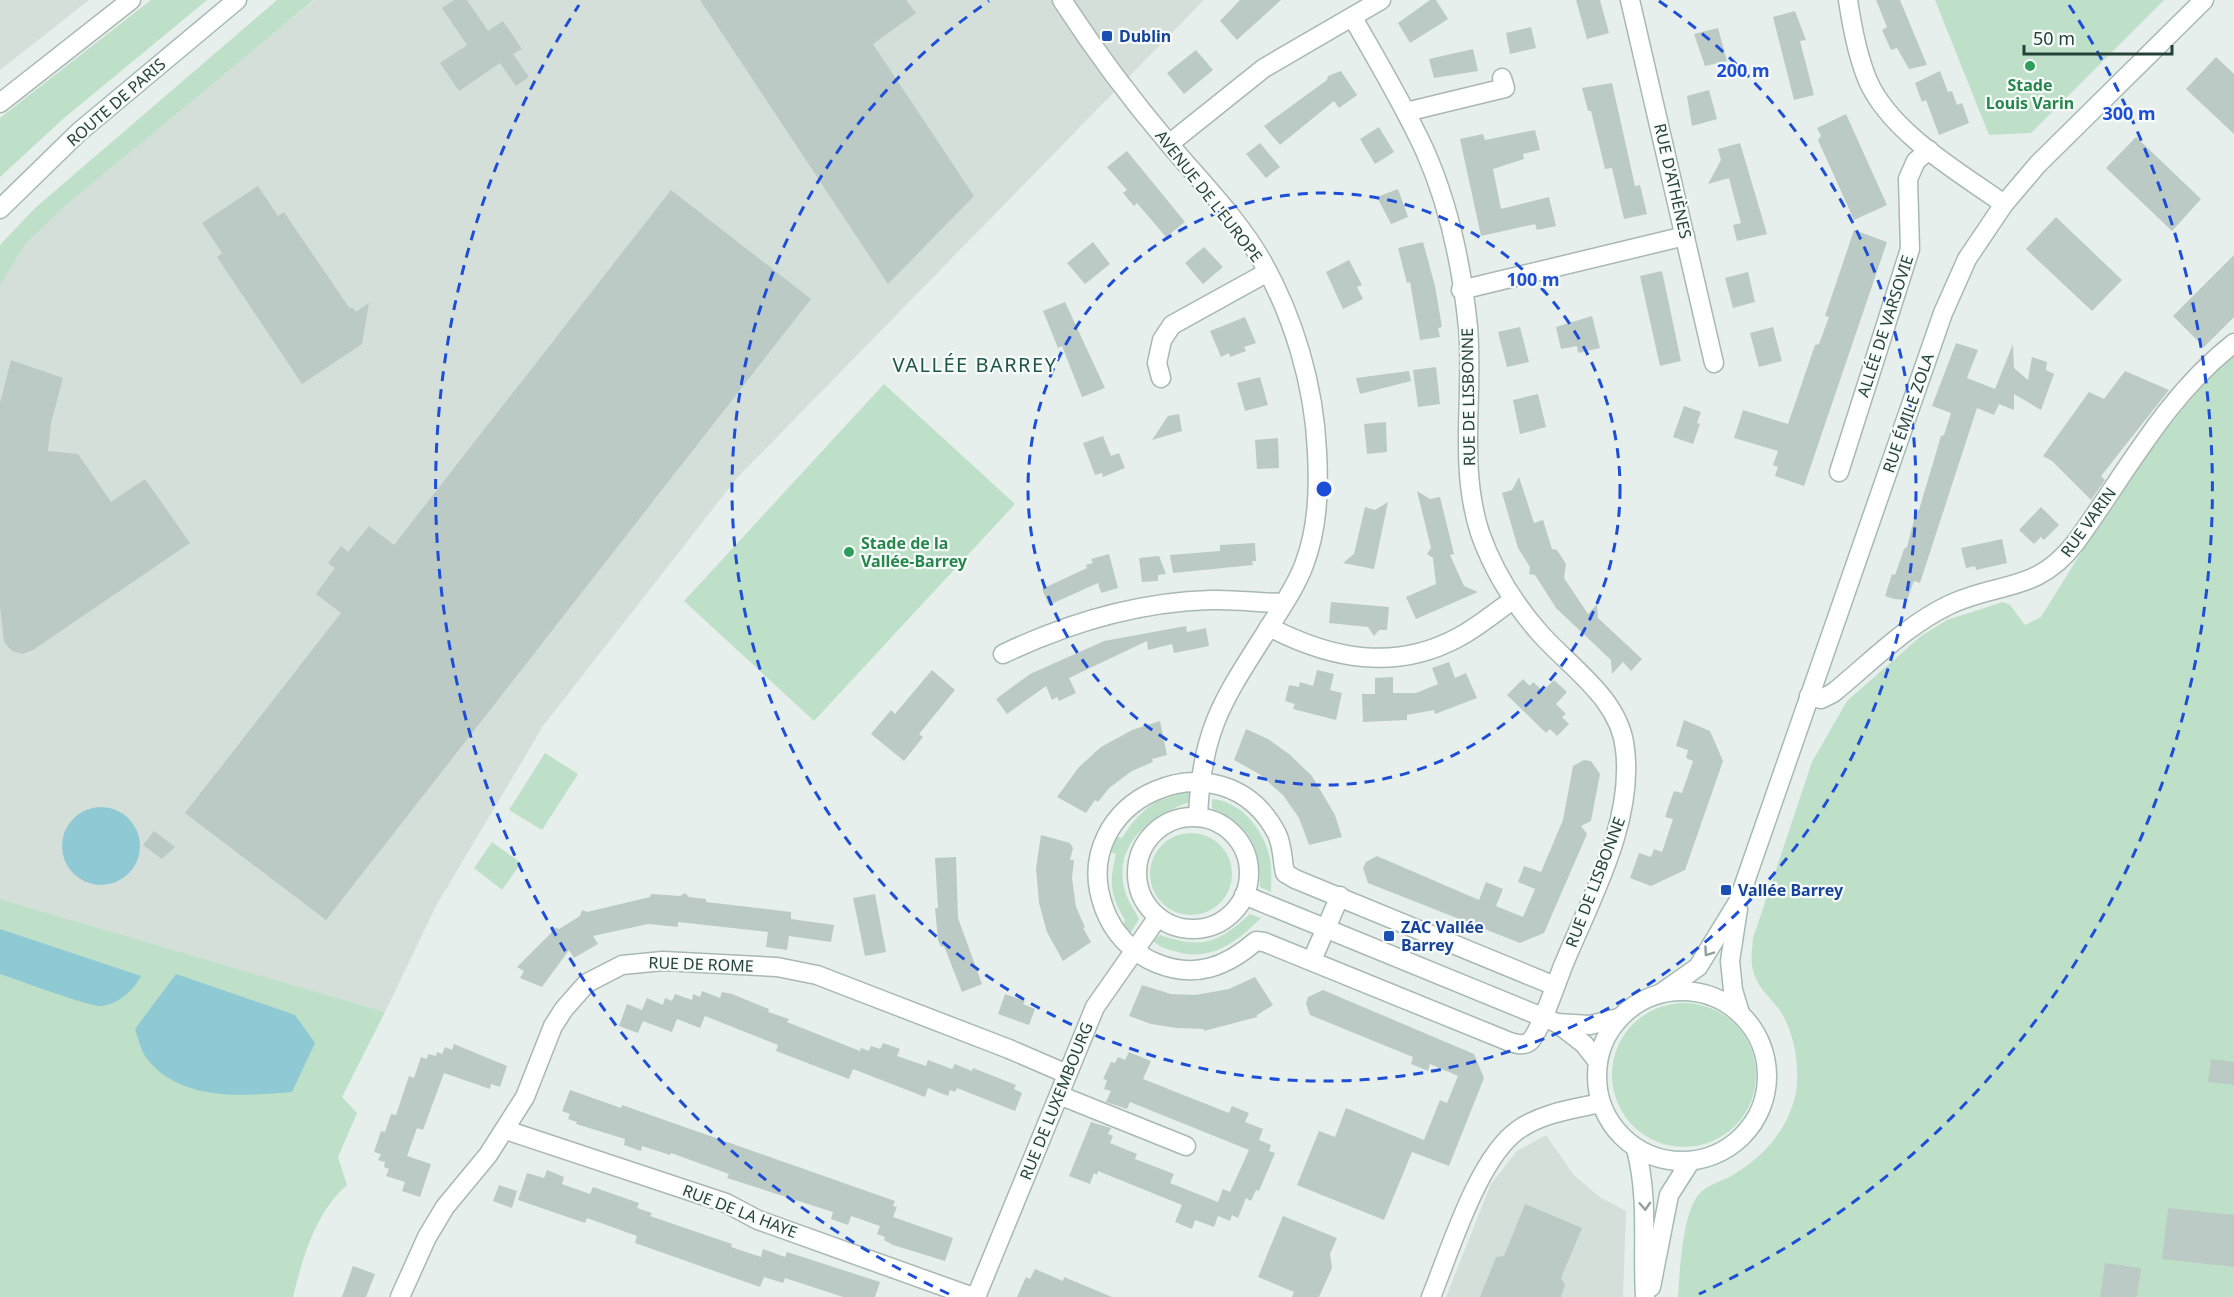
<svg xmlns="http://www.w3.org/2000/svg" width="2234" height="1297" font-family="'Noto Sans',sans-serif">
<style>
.built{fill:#d4dfda}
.green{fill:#bfe0c8}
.water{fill:#8ec9d4}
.building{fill:#bbcac4}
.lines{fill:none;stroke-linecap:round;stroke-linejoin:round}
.minor-casing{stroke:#a8b8b2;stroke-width:21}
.tertiary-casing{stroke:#a8b8b2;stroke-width:21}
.secondary-casing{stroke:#a4bbb3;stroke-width:21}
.minor{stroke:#fff;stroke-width:18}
.tertiary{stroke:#fff;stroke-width:18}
.secondary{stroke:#fff;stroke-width:18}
.oneway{stroke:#92a09c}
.ring{fill:none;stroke:#1d4ed8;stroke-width:3;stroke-dasharray:10 8}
.transit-dot{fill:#1a4fb4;stroke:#f7fbf9;stroke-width:2}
.leisure-dot{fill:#2e9e5b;stroke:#f7fbf9;stroke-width:2}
.labels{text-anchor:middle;stroke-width:4.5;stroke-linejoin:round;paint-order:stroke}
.transit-label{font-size:16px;font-weight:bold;fill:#164399;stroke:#f7fbf9;text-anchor:start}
.leisure-label{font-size:16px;font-weight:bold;fill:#27864d;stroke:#f7fbf9}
.street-label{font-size:16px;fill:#24423a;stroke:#f7fbf9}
.quarter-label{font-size:20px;letter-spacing:1.5px;fill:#1f5548;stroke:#f7fbf9}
.centre{fill:#1d4ed8;stroke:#f7fbf9;stroke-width:3}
.ring-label{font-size:18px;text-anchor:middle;font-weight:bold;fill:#1d4ed8;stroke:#f7fbf9;stroke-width:4.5;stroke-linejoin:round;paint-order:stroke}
</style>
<rect width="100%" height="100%" fill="#e6efeb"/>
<g class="built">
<polygon points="0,0 89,0 0,70"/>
<polygon points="315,0 1204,0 737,478 543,726 436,906 385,1012 0,899 0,253"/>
<polygon points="1546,1135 1573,1174 1598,1196 1626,1211 1623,1297 1446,1297 1491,1184 1517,1151"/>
</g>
<g class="green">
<polygon points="151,0 207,0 63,119 0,177 0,118"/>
<polygon points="277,0 314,0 67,204 26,243 0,285 0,245 34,209"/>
<polygon points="1935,0 2164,0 2031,133 1989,135"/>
<path d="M2234,352V1297H1678C1680,1271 1682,1214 1699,1194C1707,1185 1720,1182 1731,1176C1763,1158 1789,1129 1796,1092C1800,1065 1794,1029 1778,1008C1769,997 1759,988 1754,974C1750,963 1752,950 1753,938L1812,762L1847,701L1921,636L1947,620L2003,602L2010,605L2025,625L2041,617C2099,523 2156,431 2234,352Z"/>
<polygon points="884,384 1015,504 814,721 684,601"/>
<polygon points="545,753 578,774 542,830 509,810"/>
<path d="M1177,790L1191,791L1189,802C1149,818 1111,844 1126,894C1129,902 1135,911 1139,919L1130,934L1123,927L1125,920C1110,894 1109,883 1116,854L1109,851L1114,836L1122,838C1136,816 1151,800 1177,795Z"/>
<path d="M1212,799C1242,801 1265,832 1270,859C1272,869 1271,882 1271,892L1260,887C1259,843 1252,829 1212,808Z"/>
<circle cx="1191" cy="874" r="41"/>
<polygon points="492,842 521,863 502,890 474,868"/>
<path d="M0,899L385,1012L342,1097L357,1113L338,1157L347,1185C315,1213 303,1257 293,1297H0Z"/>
<path d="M1250,914L1261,918C1237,942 1210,963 1174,951C1167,949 1159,947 1153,941L1160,935C1202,949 1217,944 1250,914Z"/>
<circle cx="1684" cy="1075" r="72"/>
</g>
<g class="water">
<circle cx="101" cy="846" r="39"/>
<path d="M0,929L141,976C133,991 120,1003 102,1006C93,1008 15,979 0,974Z"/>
<path d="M176,974L295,1015L315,1043L292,1092C243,1096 182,1102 147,1059C141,1051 138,1038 135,1029Z"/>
</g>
<g class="building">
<polygon points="454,0 467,0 488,31 503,21 522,49 513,54 529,77 516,86 500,63 459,91 440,63 467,45 442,8"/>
<polygon points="700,0 906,0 916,13 873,44 974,196 888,284"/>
<polygon points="1240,0 1281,0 1237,40 1220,21"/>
<polygon points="1430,0 1436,0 1448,19 1410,43 1398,23"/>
<polygon points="1576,0 1600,0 1609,33 1587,39"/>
<polygon points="1876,0 1900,0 1927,65 1909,69 1897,48 1891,50 1882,30 1887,27"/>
<polygon points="1795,11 1806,40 1800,41 1814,95 1794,100 1773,17"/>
<polygon points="1531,27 1536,48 1510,54 1506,33"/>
<polygon points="1718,28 1727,61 1705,66 1694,34"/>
<polygon points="1473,49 1478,71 1434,78 1429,59"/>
<polygon points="1196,50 1213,70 1184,94 1167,73"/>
<polygon points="2216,57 2234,74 2234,134 2186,89"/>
<polygon points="1341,71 1357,95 1339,108 1334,101 1280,145 1264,126 1327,80 1328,76"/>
<polygon points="1940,71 1948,92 1952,91 1957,105 1962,103 1969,123 1939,135 1926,100 1922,102 1915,83"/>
<polygon points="1612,83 1635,186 1640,185 1647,214 1624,219 1612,168 1605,169 1591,111 1588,111 1582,88"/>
<polygon points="1709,90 1717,119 1692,126 1687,96"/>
<polygon points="1846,114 1887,205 1854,220 1818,140 1821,136 1817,128"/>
<polygon points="1379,127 1394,152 1375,164 1360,139"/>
<polygon points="1535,130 1540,150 1523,154 1524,159 1493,169 1501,209 1549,197 1556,226 1537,230 1535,224 1481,236 1460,139 1483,134 1485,140"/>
<polygon points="2136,137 2201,199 2172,231 2106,168"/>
<polygon points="1260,143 1280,167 1266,178 1246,154"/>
<polygon points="1740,143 1767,234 1737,241 1733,225 1741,223 1729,178 1708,184 1721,160 1718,149"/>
<polygon points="1127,151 1185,222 1166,237 1137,203 1134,206 1123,193 1127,190 1107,167"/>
<polygon points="258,186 278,216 284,212 350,309 352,307 356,312 369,303 362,344 302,384 217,257 222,253 202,223"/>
<polygon points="1398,189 1408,217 1391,224 1377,197"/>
<polygon points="671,190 811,299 326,920 185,813 341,613 316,594 335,568 328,563 341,546 348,552 369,526 394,545"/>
<polygon points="2056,217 2122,280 2092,311 2026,249"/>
<polygon points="1854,230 1887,242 1804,486 1775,476 1778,467 1773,465 1778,451 1734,438 1743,410 1788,424 1815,345 1819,344 1829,317 1825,316"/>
<polygon points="1093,242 1110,264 1085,284 1067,263"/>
<polygon points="1423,242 1435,286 1442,327 1438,328 1440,337 1420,340 1410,282 1407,283 1398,248"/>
<polygon points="1204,247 1223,267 1203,284 1185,263"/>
<polygon points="2234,255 2234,317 2204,347 2173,316"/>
<polygon points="1349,260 1362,285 1357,287 1363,299 1343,309 1326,272"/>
<polygon points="1662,271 1681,361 1660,366 1640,276"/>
<polygon points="1748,272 1755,302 1733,308 1725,278"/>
<polygon points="1065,302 1105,388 1082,397 1062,346 1058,348 1043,311"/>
<polygon points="1592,316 1600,348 1578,353 1577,346 1561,349 1556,327"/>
<polygon points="1245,317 1256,343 1244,347 1246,351 1230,357 1229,353 1221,357 1210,331"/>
<polygon points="1520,327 1529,362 1507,367 1498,332"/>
<polygon points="1773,327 1782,361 1759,367 1750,333"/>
<polygon points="1956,343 1978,350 1967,378 1995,389 2013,344 2014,368 2028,380 2032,357 2047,362 2046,370 2054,374 2041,410 2014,394 2014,410 1999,404 1994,415 1977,408 1920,583 1914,581 1907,600 1894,599 1885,596 1892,574 1895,575 1904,549 1907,547 1916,512 1919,510 1941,436 1944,435 1951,413 1932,406"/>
<polygon points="11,360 63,378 51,423 48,451 78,454 111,502 145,479 190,543 33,650 22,654 12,651 4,642 0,606 0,403"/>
<polygon points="1436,367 1440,404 1418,407 1413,370"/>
<polygon points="1409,371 1411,381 1360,394 1356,378"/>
<polygon points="2125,371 2169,390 2101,476 2105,480 2091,500 2052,461 2043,456 2089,392 2104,399"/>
<polygon points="1260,377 1268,405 1245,411 1237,383"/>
<polygon points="1538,394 1546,427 1520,434 1513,400"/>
<polygon points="1684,406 1701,412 1697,423 1700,424 1693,444 1673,437"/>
<polygon points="1179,414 1182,431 1152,440 1168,416"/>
<polygon points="1386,422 1387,452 1367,454 1364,424"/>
<polygon points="1103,436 1111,456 1119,453 1125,468 1103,477 1102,473 1095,475 1083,443"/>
<polygon points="1278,438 1279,468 1257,469 1255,440"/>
<polygon points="1519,477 1534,523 1543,520 1552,549 1557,550 1566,564 1564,578 1588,614 1597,604 1598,618 1642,659 1631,671 1623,662 1612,674 1611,660 1556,608 1535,575 1529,574 1530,567 1518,548 1502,493 1512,490"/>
<polygon points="1417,491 1430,499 1440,497 1454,554 1450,555 1464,586 1478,592 1416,619 1406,597 1436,584 1433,558 1427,554 1431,548"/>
<polygon points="1388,502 1374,569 1343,563 1354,554 1365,507 1375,510"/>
<polygon points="2041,507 2059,525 2044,540 2041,537 2034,544 2019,530"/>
<polygon points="2002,539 2007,563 1976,570 1975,566 1966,568 1961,548"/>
<polygon points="1255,543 1256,561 1252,561 1253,565 1173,573 1170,555 1220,551 1220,545"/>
<polygon points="1109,554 1118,588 1101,593 1098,583 1049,605 1042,589 1087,568 1086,565 1093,563 1091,559"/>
<polygon points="1159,556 1166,574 1158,575 1158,581 1142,582 1139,558"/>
<polygon points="1331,602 1389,607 1387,630 1379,630 1374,636 1368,627 1329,623"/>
<polygon points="1186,626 1187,632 1206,628 1209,646 1174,653 1172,644 1148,650 1147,641 1069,678 1076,693 1059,701 1057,697 1052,700 1046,686 1007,714 996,699 1030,674 1104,641"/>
<polygon points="1449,662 1455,678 1466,673 1477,698 1435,714 1434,710 1407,715 1407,720 1363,722 1362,694 1375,694 1375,678 1393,677 1393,693 1416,693 1438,684 1432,668"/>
<polygon points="932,670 955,690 919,734 923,737 904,761 871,734 891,710 895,714"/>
<polygon points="1317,670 1334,674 1330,690 1342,693 1336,720 1293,709 1295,704 1285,701 1289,685 1299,687 1300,682 1313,686"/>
<polygon points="1523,679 1530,686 1533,682 1543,691 1554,680 1567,692 1556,704 1566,714 1562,717 1569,724 1557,736 1550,729 1546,733 1507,695"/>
<polygon points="1684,720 1710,731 1723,761 1685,870 1651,886 1630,878 1639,853 1651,857 1654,849 1662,852 1673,819 1665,817 1674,791 1682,793 1693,761 1686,758 1688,750 1676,746"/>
<polygon points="1160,721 1167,755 1152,759 1153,762 1132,771 1109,788 1098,802 1095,800 1086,813 1057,797 1079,767 1101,747 1132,730"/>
<polygon points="1246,729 1268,739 1289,754 1312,776 1335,815 1342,837 1309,845 1299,818 1283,795 1259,774 1234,760"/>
<polygon points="1584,760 1591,761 1600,774 1591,821 1581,826 1587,834 1544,933 1520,943 1368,883 1363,868 1366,862 1377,856 1479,900 1486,882 1503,889 1496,906 1523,917 1535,889 1518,882 1524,866 1541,872 1563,820 1573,766"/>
<polygon points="154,831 175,847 162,859 143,845"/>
<polygon points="1041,835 1070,843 1073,848 1070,860 1074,860 1072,878 1076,907 1085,927 1083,928 1091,942 1063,961 1047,932 1039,903 1036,868"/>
<polygon points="956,857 958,918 982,984 962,992 944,946 941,947 938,940 935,908 938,908 935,858"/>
<polygon points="685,893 689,897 706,899 706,902 791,912 791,919 834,925 831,942 789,936 787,950 766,947 768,932 678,922 678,927 648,924 593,936 598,944 574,958 569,950 542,987 520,978 524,971 517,967 551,933 553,927 559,929 580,916 582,910 587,912 650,897 651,894 680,896"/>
<polygon points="875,894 886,952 865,956 853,898"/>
<polygon points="1255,977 1273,1005 1257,1015 1257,1017 1204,1031 1204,1029 1177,1028 1151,1024 1129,1016 1142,985 1171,994 1195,995 1229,989"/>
<polygon points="1323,990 1474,1054 1484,1078 1449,1166 1412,1152 1384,1220 1297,1185 1319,1131 1335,1137 1346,1108 1424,1140 1440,1100 1447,1103 1458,1076 1430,1064 1428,1071 1411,1064 1413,1057 1310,1015 1306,1004 1308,997"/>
<polygon points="702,991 720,998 722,992 732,994 769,1009 768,1012 789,1019 787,1022 860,1051 861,1048 869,1051 871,1046 880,1049 883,1043 900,1049 897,1056 926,1066 928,1060 952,1069 955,1064 972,1071 973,1068 1016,1085 1014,1089 1022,1093 1015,1111 957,1088 955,1092 950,1090 948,1096 928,1088 925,1097 853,1069 849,1079 776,1051 778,1045 705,1016 700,1028 677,1019 672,1032 643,1021 638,1033 619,1026 627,1004 642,1010 647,998 663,1005 665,998 672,1001 675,994 692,1000 693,994 700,997"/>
<polygon points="1005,994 1025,1001 1023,1004 1035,1009 1029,1025 998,1014"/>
<polygon points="454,1044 507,1066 500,1087 491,1084 490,1089 444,1073 423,1130 417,1128 407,1156 431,1164 420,1197 402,1191 405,1182 386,1176 389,1169 384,1167 385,1162 378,1160 381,1154 374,1152 381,1131 385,1132 391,1114 396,1115 409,1076 414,1078 421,1057 427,1059 428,1054 436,1056 437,1052 442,1054 445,1047 452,1050"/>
<polygon points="1129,1052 1151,1061 1143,1079 1229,1113 1232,1106 1249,1113 1245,1122 1263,1129 1259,1140 1271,1145 1269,1151 1275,1153 1259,1191 1256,1190 1251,1201 1246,1198 1238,1218 1232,1215 1230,1221 1218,1216 1214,1227 1195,1220 1192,1229 1175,1222 1182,1205 1098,1171 1097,1175 1094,1173 1090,1184 1069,1176 1091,1122 1111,1128 1108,1134 1113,1136 1110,1143 1137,1154 1135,1159 1174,1174 1170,1183 1218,1202 1223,1189 1230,1192 1249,1150 1130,1102 1127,1109 1106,1102 1111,1091 1104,1089 1107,1080 1103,1079 1111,1062 1115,1063 1118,1057 1125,1060"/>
<polygon points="2211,1059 2234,1062 2234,1085 2208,1082"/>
<polygon points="570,1090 621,1108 622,1105 895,1201 893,1206 897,1207 893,1217 953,1238 945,1261 893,1245 884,1240 885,1237 877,1234 880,1226 851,1216 848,1225 831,1219 833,1212 727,1178 729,1174 671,1153 670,1155 642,1146 641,1151 624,1145 625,1139 576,1124 577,1122 568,1119 570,1114 562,1111"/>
<polygon points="547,1170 564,1177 562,1184 590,1194 593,1187 639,1203 637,1208 652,1213 650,1216 732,1244 731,1247 761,1257 763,1249 785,1257 787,1252 880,1282 875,1297 843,1297 785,1278 783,1283 764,1277 760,1287 635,1243 637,1236 587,1218 585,1223 518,1200 527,1173 544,1178"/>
<polygon points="499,1185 517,1191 512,1208 493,1201"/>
<polygon points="1525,1204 1582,1228 1561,1278 1565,1285 1561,1297 1480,1297 1496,1257 1504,1256"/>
<polygon points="2168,1208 2234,1215 2234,1267 2162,1259"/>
<polygon points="1283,1216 1337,1238 1330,1254 1332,1268 1319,1297 1292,1297 1294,1292 1258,1277"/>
<polygon points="2105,1263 2141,1268 2137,1297 2100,1297"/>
<polygon points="353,1266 375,1274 366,1297 342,1297"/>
<polygon points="1035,1269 1063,1281 1064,1277 1112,1297 1017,1297 1026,1277 1030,1279"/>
</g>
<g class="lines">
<defs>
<g id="minor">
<polyline points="1630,0 1714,363"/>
<path d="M1848,0C1852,27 1857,55 1868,81C1891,133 1959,172 2004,204"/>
<path d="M1353,18C1378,62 1404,105 1425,151C1449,205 1462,268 1468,327C1474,396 1458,465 1480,533C1493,570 1513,602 1538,631C1569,667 1620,698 1625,749C1634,823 1590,900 1563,966C1557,981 1539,1035 1529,1042C1523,1046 1516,1044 1510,1042L1264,942L1256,941C1226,967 1195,979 1156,963C1132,953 1113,933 1104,908C1064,799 1223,729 1277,834C1283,847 1282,860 1285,873L1295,879L1555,986"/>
<polyline points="0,103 131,0"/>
<polyline points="1406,112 1505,88 1502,78"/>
<polyline points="1169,144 1264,68 1381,0"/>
<polyline points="1461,290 1685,236"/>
<polyline points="1161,378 1157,363 1162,340 1172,325 1268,272"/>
<polyline points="1839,472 1910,249 1908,179 1916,161 1929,150"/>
<path d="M1269,627C1331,659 1395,672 1459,637C1478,627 1495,612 1513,600"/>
<path d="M1003,654C1068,623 1138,602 1211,600C1235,599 1260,603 1284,603"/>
<path d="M1809,696L1821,699L1833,693C1870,663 1906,625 1951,604C2001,581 2037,593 2076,542C2126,473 2166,396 2234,343"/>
<polyline points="1312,960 1340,896"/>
<polyline points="1059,1095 1186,1146"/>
<polyline points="506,1130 726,1203 758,1220 973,1297"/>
<polyline points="400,1297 427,1237 445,1207 488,1155 525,1097 553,1026 564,1009 587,983 622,965 663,961 777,967 817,975 1009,1049 1067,1074"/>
<polyline points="976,1297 1095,1007 1158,917"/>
<path d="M1431,1297C1450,1251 1478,1158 1518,1130C1542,1113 1573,1109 1601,1103"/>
</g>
<g id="tertiary">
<path d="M1062,0C1095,51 1131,99 1170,145C1201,182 1238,219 1262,261C1294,318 1314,385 1317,451C1319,490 1318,528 1304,565C1294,591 1277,614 1263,637C1220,704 1201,735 1198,817"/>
<circle cx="1193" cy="873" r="56"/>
<polyline points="1244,895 1557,1023 1584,1044 1598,1062"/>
<polyline points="1557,1023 1590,1025 1619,1018"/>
</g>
<g id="secondary">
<polyline points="0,209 79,132 237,0"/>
<polyline points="1738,909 1730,961 1733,990 1740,1013"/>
<circle cx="1682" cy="1076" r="85"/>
<polyline points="1661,993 1698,967 1738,902 1943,313 1967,259 2004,204 2038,164 2204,0"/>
<path d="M1636,1149C1649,1198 1642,1247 1645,1297"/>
<polyline points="1651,1287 1669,1195 1690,1162"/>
</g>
</defs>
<use href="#minor" class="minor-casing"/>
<use href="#tertiary" class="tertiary-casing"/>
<use href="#secondary" class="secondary-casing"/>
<use href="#minor" class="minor"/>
<use href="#tertiary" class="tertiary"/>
<use href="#secondary" class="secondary"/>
</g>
<defs><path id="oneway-chevron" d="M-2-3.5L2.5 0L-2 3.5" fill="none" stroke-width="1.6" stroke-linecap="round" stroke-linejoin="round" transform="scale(1.5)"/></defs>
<g class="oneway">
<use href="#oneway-chevron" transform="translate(1708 952) rotate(125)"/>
<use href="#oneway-chevron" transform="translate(1645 1206) rotate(87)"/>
</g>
<g class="ring">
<circle cx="1324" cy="489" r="296"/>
<path d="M1659 1A592 592 0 1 1 989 1"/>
<path d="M949 1294A888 888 0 0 1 579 5M2069 5A888 888 0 0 1 1699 1294"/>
</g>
<g class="transit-dot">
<rect x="1101" y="30" width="12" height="12" rx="3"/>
<rect x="1720" y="884" width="12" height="12" rx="3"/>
<rect x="1383" y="930" width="12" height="12" rx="3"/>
</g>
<g class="leisure-dot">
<circle cx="2030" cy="66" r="6"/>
<circle cx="849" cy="552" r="6"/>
</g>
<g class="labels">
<g class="transit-label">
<text x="1119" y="42">Dublin</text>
<text x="1738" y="896">Vallée Barrey</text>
<text x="1401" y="933">ZAC Vallée<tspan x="1401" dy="18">Barrey</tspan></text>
</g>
<g class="leisure-label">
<text x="2030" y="91">Stade<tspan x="2030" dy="18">Louis Varin</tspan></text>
<text x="861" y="549" text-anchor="start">Stade de la<tspan x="861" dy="18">Vallée-Barrey</tspan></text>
</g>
<g class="street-label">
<text transform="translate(116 102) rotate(-41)" y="6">ROUTE DE PARIS</text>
<text transform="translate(1673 181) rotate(77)" y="6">RUE D'ATHÈNES</text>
<text transform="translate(1209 196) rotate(52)" y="6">AVENUE DE L'EUROPE</text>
<text transform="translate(1885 326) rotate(-72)" y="6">ALLÉE DE VARSOVIE</text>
<text transform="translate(1468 397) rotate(-91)" y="6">RUE DE LISBONNE</text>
<text transform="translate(1908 413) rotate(-71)" y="6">RUE ÉMILE ZOLA</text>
<text transform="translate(2088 522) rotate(-54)" y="6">RUE VARIN</text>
<text transform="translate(1595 882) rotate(-69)" y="6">RUE DE LISBONNE</text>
<text transform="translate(701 964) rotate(2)" y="6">RUE DE ROME</text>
<text transform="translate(1056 1101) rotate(-68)" y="6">RUE DE LUXEMBOURG</text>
<text transform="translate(740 1211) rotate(21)" y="6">RUE DE LA HAYE</text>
</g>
<g class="quarter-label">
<text x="975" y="372">VALLÉE BARREY</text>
</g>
</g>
<circle cx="1324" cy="489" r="9" class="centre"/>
<g class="ring-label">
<text x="1743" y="77">200 m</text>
<text x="2129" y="120">300 m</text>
<text x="1533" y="286">100 m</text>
</g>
<path d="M2024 45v9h148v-9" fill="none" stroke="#24423a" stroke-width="3"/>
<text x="2033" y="45" font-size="18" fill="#24423a" stroke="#f7fbf9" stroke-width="4.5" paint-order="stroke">50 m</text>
</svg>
